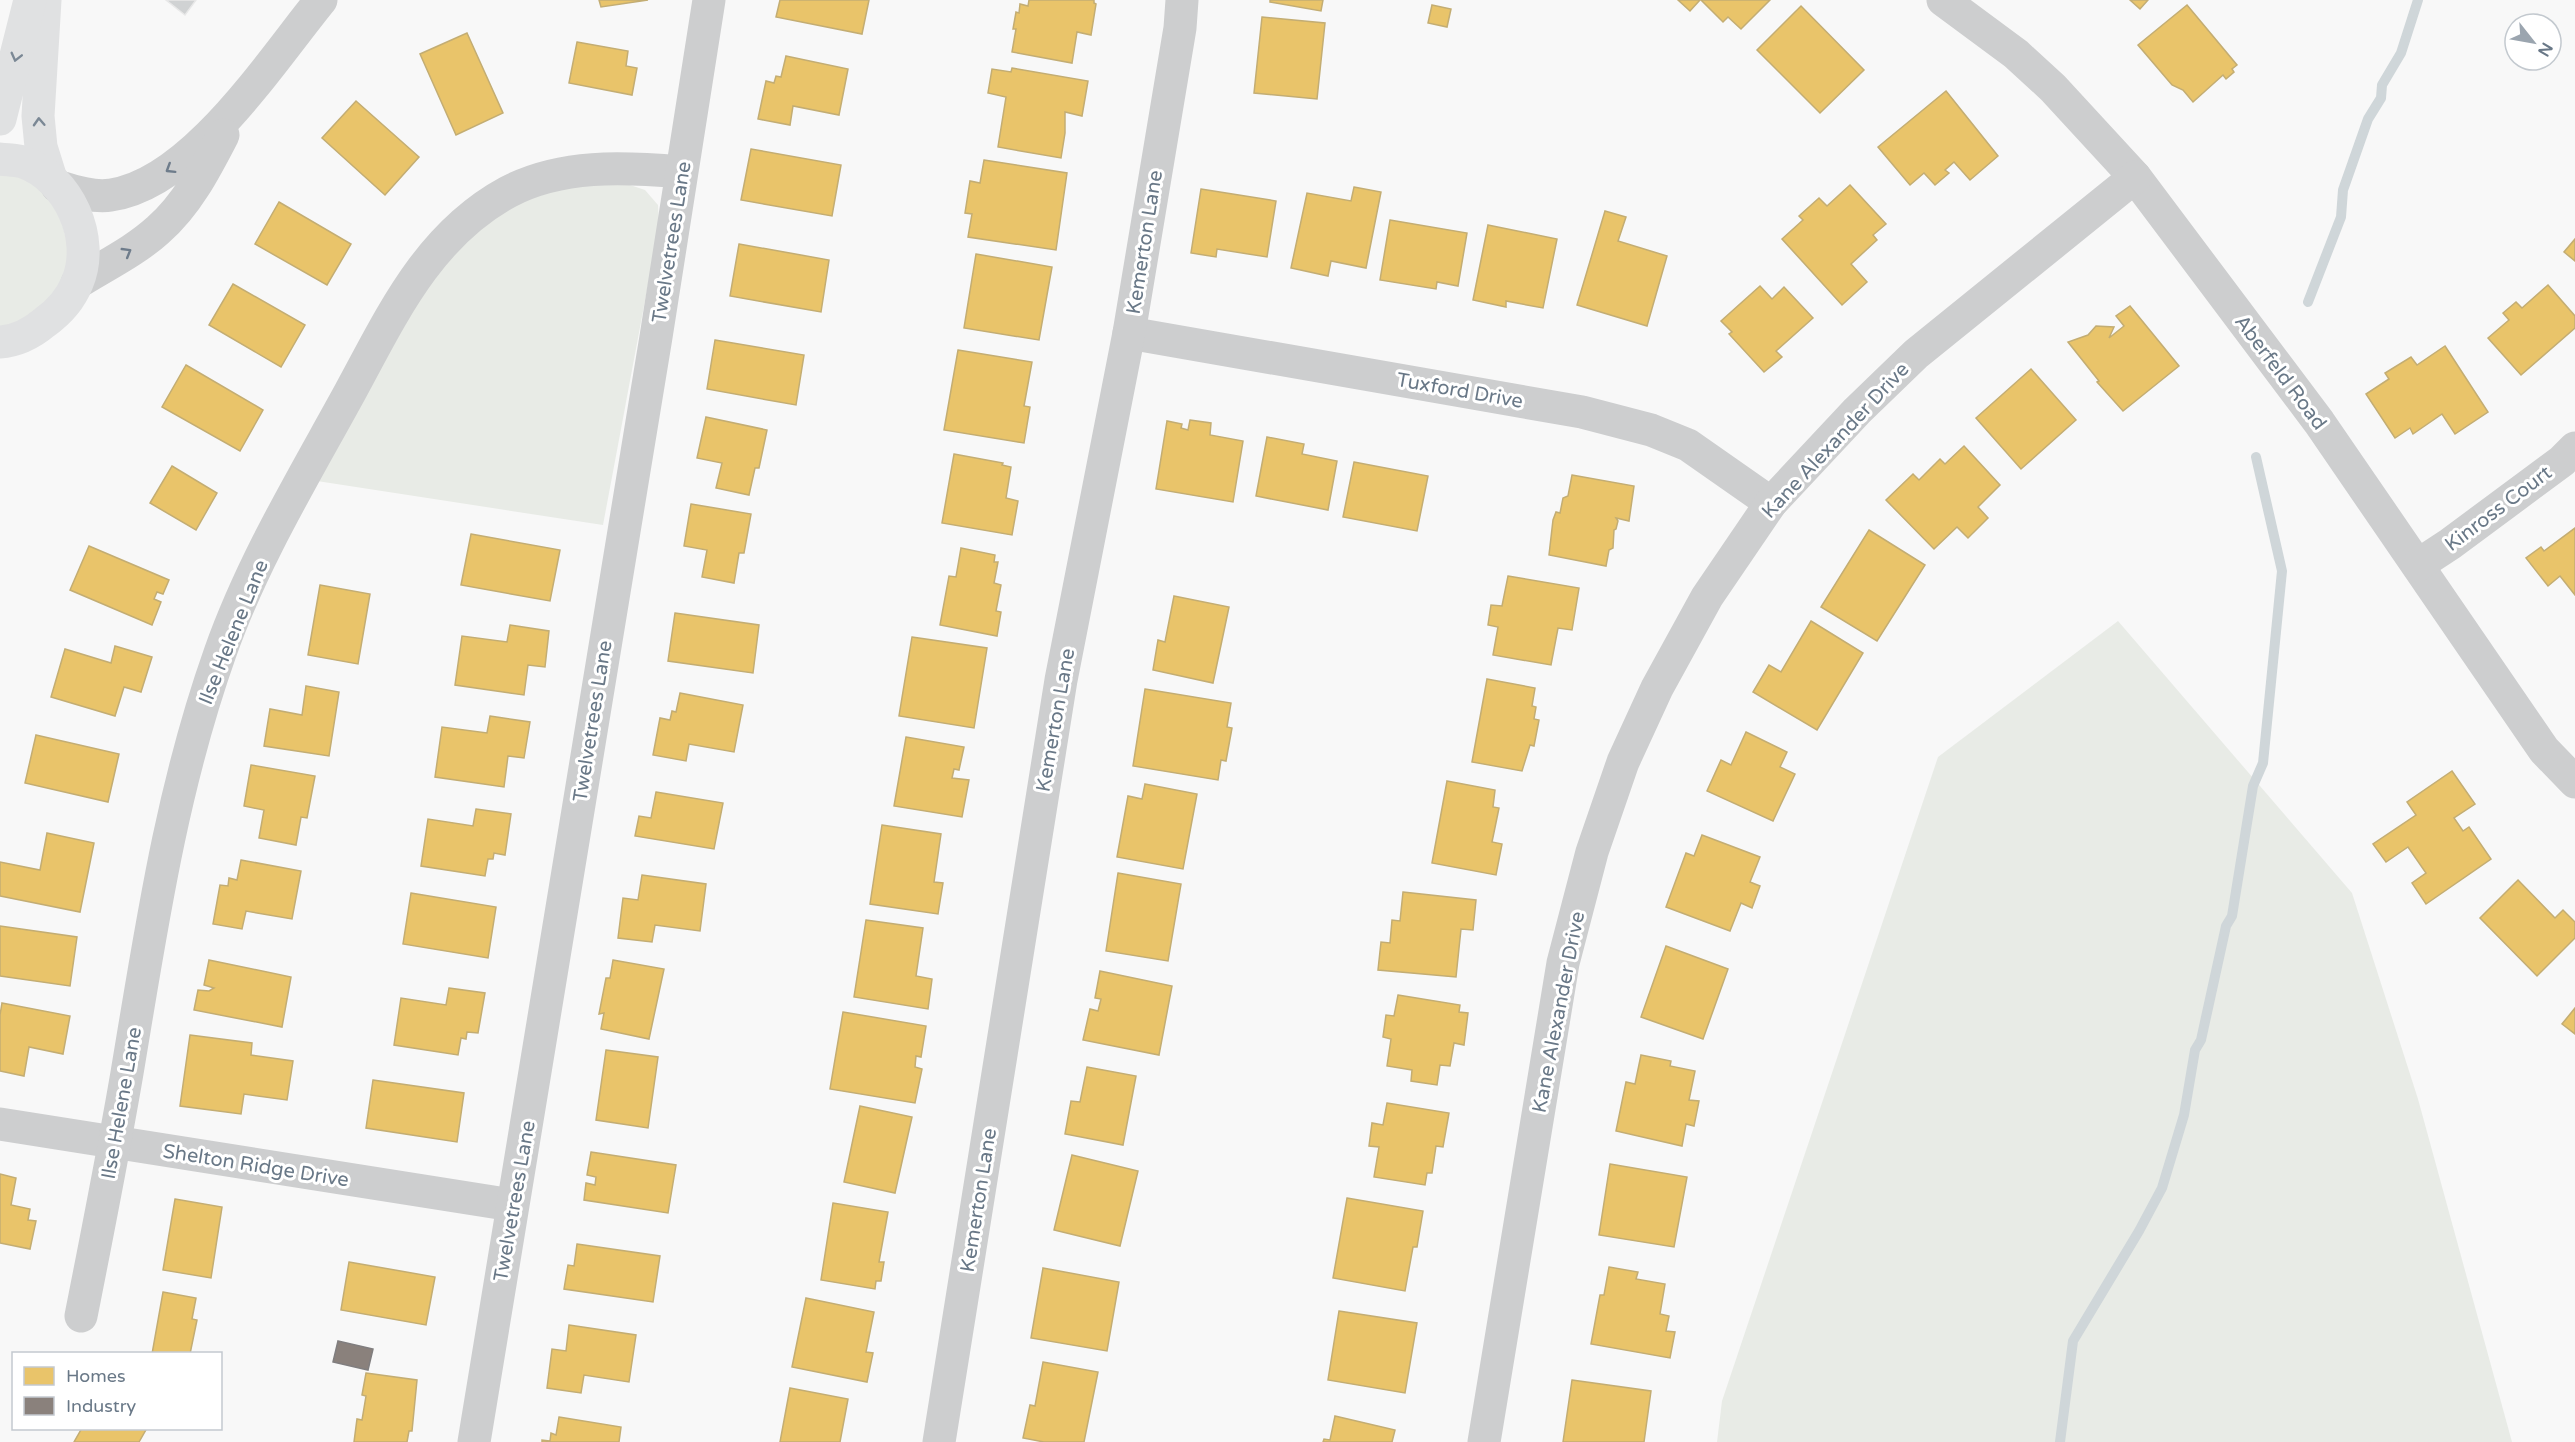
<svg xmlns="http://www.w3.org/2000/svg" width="2575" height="1442" font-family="'Varela Round',sans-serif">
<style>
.green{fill:#e8ebe6}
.homes{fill:#e9c46a;stroke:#c3ad73;stroke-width:1.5}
.industry{fill:#8a817c;stroke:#807e7f;stroke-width:1.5}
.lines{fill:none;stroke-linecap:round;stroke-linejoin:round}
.stream{stroke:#cfd6d9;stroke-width:10}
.building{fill:#d0d2d3;stroke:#e8e8e8;stroke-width:1.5}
.minor{stroke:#cdcecf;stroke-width:33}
.major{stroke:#e0e1e2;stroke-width:33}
.oneway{stroke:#7b8895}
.oneway2{stroke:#6e7c8b}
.labels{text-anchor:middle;stroke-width:6;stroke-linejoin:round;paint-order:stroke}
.street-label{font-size:20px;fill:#697887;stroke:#fff}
</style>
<rect width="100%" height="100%" fill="#f8f8f8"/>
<g class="green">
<polygon points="0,159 51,179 77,283 0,342"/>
<polygon points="624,183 645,190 658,205 659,226 603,525 317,481 429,282 464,239 502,208 543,193 588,184"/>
<polygon points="2118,621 2352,893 2418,1099 2512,1442 1717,1442 1722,1401 1938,757"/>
</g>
<g class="homes">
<polygon points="599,0 648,0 601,7"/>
<polygon points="780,0 869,0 862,34 776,17"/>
<polygon points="1029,0 1094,0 1094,3 1096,4 1091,35 1077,32 1072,63 1012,52 1016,29 1013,29 1016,12 1019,13 1020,4 1028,6"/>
<polygon points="1270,0 1323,0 1321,11 1270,2"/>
<polygon points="1678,0 1700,0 1690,11"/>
<polygon points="1701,0 1770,0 1741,29 1728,17 1723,22"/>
<polygon points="2130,0 2148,0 2140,9"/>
<polygon points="1432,5 1451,9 1447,27 1428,23"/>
<polygon points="2187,5 2237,65 2232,69 2234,72 2226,79 2223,75 2193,102 2183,90 2172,85 2138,45"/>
<polygon points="1801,6 1864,70 1820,113 1757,50"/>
<polygon points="1262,17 1325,23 1317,99 1254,93"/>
<polygon points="467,33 503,113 456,135 420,54"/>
<polygon points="577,42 628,51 626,66 637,68 632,95 569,83"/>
<polygon points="786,56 848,69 839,115 793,106 790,125 758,119 766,81 774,83 776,76 781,77"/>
<polygon points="1012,68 1088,81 1082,116 1065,112 1065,133 1061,158 998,147 1006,97 988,93 992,69 1011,72"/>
<polygon points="1946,91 1998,156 1970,180 1954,162 1945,170 1949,173 1935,185 1924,173 1910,185 1878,147"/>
<polygon points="356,101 419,157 385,195 322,138"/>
<polygon points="751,149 841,165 832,216 741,200"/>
<polygon points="984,160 1067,173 1056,250 968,237 972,214 965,213 970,181 980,183"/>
<polygon points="1850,185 1886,224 1873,235 1877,240 1851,264 1867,282 1842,305 1782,239 1803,220 1799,216 1819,198 1827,206"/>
<polygon points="1354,187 1381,192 1366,268 1331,261 1328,276 1291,268 1307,193 1351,201"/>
<polygon points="1201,189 1276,201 1267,257 1217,249 1216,257 1191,253"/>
<polygon points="279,202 351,244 327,285 255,244"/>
<polygon points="1605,211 1626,217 1618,241 1667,256 1647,326 1577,305"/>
<polygon points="1390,220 1467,233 1458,286 1437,282 1436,289 1380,280"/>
<polygon points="1488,225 1557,239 1543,308 1506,301 1506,307 1473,300"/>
<polygon points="2575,239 2575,261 2564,252"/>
<polygon points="739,244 829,260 821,312 730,296"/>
<polygon points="976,254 1052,267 1039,340 964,328"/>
<polygon points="233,284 305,325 281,367 209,325"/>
<polygon points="2548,285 2575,316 2575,328 2521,375 2488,338 2509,320 2503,313 2516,302 2522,308"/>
<polygon points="1760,286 1772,299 1784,287 1813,318 1776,351 1782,357 1764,372 1729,334 1732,332 1721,321"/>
<polygon points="2130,306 2179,366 2123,411 2097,382 2099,381 2068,342 2088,335 2096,326 2114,327 2109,338 2124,326 2116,316"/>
<polygon points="715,340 804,355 796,405 707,389"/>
<polygon points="2445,346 2488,412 2455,434 2442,414 2413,434 2410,428 2395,438 2366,394 2389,379 2385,373 2411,357 2417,365"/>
<polygon points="958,350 1032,362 1024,406 1030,407 1024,443 944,430"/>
<polygon points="186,365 263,410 240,451 162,407"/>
<polygon points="2031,369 2076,420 2021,469 1976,418"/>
<polygon points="706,417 767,430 759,468 755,468 749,495 716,488 722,463 697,458"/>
<polygon points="1190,420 1211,423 1210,435 1243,441 1233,502 1156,489 1167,421 1182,424 1181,428 1188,430"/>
<polygon points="1267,437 1304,444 1302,454 1337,461 1328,510 1256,496"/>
<polygon points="1964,446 2000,485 1978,507 1988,518 1968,538 1957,527 1934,549 1886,500 1913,474 1919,480 1940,459 1945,464"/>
<polygon points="954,454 1003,463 1002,465 1011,467 1006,498 1018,501 1012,535 942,523"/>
<polygon points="1354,462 1428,476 1417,531 1343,517"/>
<polygon points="172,466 217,493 196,530 150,503"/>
<polygon points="1572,475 1634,486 1629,521 1616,518 1618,521 1616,529 1614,530 1613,548 1609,550 1606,566 1549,555 1553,520 1556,512 1560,513 1563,498 1568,496"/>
<polygon points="691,504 751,514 744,553 739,553 734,583 702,577 707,550 684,546"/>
<polygon points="2575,528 2575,595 2560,576 2548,586 2526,558 2541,547 2544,551"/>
<polygon points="1869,530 1925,565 1877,641 1821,607"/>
<polygon points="471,534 560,550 550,601 461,585"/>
<polygon points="89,546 169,580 163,594 157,592 154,599 161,602 152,625 70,590"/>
<polygon points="961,548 995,555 994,562 998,562 994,583 1001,585 996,611 1001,612 997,636 940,625 949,576 956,577"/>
<polygon points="1508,576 1579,588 1572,630 1558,628 1551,665 1493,655 1498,627 1488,625 1491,605 1502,606"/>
<polygon points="320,585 370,594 358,664 308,655"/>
<polygon points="1174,596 1229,607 1213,683 1153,670 1158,640 1165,642"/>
<polygon points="675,613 759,625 753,673 668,661"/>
<polygon points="1811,621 1863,653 1817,730 1753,692 1769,665 1781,672"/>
<polygon points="510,625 549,631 545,667 528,665 524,695 455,685 462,636 507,642"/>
<polygon points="912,637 987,648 974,728 899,716"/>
<polygon points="115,646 152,657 141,692 124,687 115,716 51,697 65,649 111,663"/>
<polygon points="1487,679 1535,688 1532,706 1536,707 1534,719 1539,720 1534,746 1530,745 1522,771 1472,762"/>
<polygon points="306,686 339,692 329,756 264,746 270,709 302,715"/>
<polygon points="1145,689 1231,703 1227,727 1232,728 1226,761 1221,760 1218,780 1133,766"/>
<polygon points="680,693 743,705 734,752 689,744 686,761 653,755 660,718 670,720 672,711 676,712"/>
<polygon points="490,716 530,722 524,758 508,756 504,787 435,777 442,727 487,733"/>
<polygon points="1746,732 1787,752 1780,767 1795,774 1773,821 1707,791 1721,760 1731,765"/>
<polygon points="36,735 119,754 108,802 25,783"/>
<polygon points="906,737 964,747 959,770 954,769 952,778 969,780 962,817 894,806"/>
<polygon points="251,765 315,776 307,818 301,817 296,845 259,838 264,810 244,806"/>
<polygon points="2452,771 2475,804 2454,818 2463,831 2469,827 2491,859 2426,904 2412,883 2426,873 2408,847 2386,862 2373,844 2416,815 2407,802"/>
<polygon points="1447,781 1495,790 1493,807 1499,808 1492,842 1502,844 1496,875 1432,863"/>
<polygon points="1145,784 1197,794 1183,869 1117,857 1128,796 1142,799"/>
<polygon points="656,792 723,803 714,849 635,836 639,816 651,818"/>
<polygon points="476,809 511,814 505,855 494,853 493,859 488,859 485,876 421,866 428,819 473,826"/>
<polygon points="882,825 941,834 934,882 943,883 938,914 870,904"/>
<polygon points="47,833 94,843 80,912 0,896 0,862 40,870"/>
<polygon points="1702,835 1760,857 1750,882 1760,886 1752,908 1741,903 1730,931 1666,907 1686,853 1694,856"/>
<polygon points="241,860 301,871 292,919 246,911 242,929 213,924 220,885 228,886 229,878 237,880"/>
<polygon points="1118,873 1181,884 1168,961 1106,951"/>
<polygon points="642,875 706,884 700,931 655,925 652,942 618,938 623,898 638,900"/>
<polygon points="2518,880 2555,918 2563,910 2575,922 2575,938 2537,976 2480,918"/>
<polygon points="1403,892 1476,900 1473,930 1461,929 1456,977 1378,970 1381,942 1390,943 1392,920 1400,921"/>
<polygon points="411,893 496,907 488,958 403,944"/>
<polygon points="866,920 923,928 916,976 932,979 928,1009 854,997"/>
<polygon points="0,926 77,937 70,986 0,976"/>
<polygon points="1666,946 1728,969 1703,1039 1641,1017"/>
<polygon points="209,960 291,977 282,1027 194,1010 198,990 209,991 214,988 204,985"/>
<polygon points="613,960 664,969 649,1039 601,1029 604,1013 599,1014 606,978 610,978"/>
<polygon points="1100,971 1172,986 1159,1055 1083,1040 1090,1009 1098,1011 1101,999 1095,998"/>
<polygon points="449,988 485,993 478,1033 467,1032 466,1039 461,1038 458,1055 394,1045 401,998 446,1005"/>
<polygon points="1398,995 1460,1005 1459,1012 1468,1013 1464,1045 1454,1043 1450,1066 1440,1065 1437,1085 1411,1081 1412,1070 1387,1066 1391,1039 1383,1037 1386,1015 1394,1016"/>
<polygon points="2,1003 70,1016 63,1054 29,1047 24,1076 0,1071 0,1015"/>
<polygon points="2575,1008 2575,1034 2562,1024"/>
<polygon points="843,1012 926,1026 921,1057 916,1056 915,1067 922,1069 915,1103 830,1089"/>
<polygon points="190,1035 252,1043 251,1055 293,1061 287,1100 244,1094 241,1114 180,1106"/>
<polygon points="606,1050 658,1057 648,1128 596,1120"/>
<polygon points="1641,1055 1671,1061 1670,1066 1695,1071 1689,1100 1699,1101 1694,1126 1686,1124 1682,1146 1616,1131 1626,1082 1635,1084"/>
<polygon points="1087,1067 1136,1076 1123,1145 1065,1134 1071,1101 1080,1102"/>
<polygon points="373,1080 464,1093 457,1142 366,1128"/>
<polygon points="1387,1103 1449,1113 1443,1147 1436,1146 1432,1173 1427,1173 1425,1185 1374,1177 1379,1147 1369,1146 1372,1123 1383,1125"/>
<polygon points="860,1106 912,1117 895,1193 844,1182"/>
<polygon points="591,1152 676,1165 668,1213 584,1200 586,1183 595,1185 596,1177 587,1175"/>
<polygon points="1072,1155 1138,1171 1120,1246 1054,1230"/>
<polygon points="1610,1164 1687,1177 1674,1247 1599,1235"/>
<polygon points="0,1174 16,1178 11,1205 30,1209 28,1220 36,1221 30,1249 0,1243"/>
<polygon points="1347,1198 1423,1211 1417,1247 1413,1247 1405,1291 1333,1278"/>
<polygon points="175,1199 222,1207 211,1278 163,1270"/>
<polygon points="833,1203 888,1212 879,1262 884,1262 881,1281 876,1281 875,1289 821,1280"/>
<polygon points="577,1244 660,1256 653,1302 564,1289 568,1265 574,1266"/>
<polygon points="349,1262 435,1277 426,1325 341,1310"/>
<polygon points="1609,1267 1638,1272 1636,1279 1665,1284 1660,1314 1669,1316 1666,1331 1675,1332 1670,1358 1591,1344 1600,1295 1604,1295"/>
<polygon points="1043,1268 1119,1282 1107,1351 1031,1338"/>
<polygon points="163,1292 196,1298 192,1319 197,1320 190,1354 152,1354"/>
<polygon points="806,1298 874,1312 866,1352 873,1353 867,1382 792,1367"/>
<polygon points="1339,1311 1417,1323 1405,1393 1328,1380"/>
<polygon points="569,1325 636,1335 629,1382 584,1375 581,1393 547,1388 552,1349 566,1351"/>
<polygon points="1043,1362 1098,1372 1084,1442 1044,1442 1023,1438 1030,1405 1035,1406"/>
<polygon points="366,1373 417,1380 412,1431 409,1431 407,1442 354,1442 357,1419 362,1420 366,1396 362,1395"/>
<polygon points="1572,1380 1651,1391 1644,1442 1563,1442"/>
<polygon points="790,1388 848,1399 840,1442 780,1442"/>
<polygon points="1335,1416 1395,1430 1392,1442 1323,1442 1324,1439 1330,1440"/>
<polygon points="559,1417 621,1427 619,1442 542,1442 542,1440 550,1441 551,1433 556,1435"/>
<polygon points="82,1428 147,1428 139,1442 74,1442"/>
</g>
<polygon class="industry" points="338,1341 373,1349 368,1370 333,1362"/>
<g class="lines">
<g class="stream">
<polyline points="2308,302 2341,217 2343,190 2368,119 2381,98 2382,85 2401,53 2418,0"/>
<polyline points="2060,1442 2073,1341 2139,1231 2162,1188 2184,1115 2195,1050 2201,1040 2226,926 2232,916 2253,786 2263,763 2282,571 2256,457"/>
</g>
</g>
<polygon class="building" points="166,0 196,0 185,15"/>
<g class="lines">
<g class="minor">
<polyline points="1943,0 2016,54 2053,88 2135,177 2319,422 2544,750 2575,782"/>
<path d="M57,186C73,191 94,198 111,195C193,183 271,61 321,0"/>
<path d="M77,283C104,266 135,251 158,230C187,205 206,168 223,135"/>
<polyline points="1129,333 1582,412 1651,430 1688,445 1771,503"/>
<polyline points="2418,565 2450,544 2562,461 2575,448"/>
<polyline points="0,1124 512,1205"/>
<path d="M81,1316C97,1235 113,1155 127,1073C151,930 171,791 220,653C252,562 303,478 349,394C391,317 427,236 508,192C561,164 623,167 681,172"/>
<polyline points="474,1442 656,337 709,0"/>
<polyline points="939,1442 1061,680 1129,333 1180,28 1182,0"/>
<polyline points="1484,1442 1563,963 1592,852 1623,762 1657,688 1707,597 1771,503 1857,411 1916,354 2135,177"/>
</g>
<g class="major">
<polyline points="45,0 38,116 41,147 51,179"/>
<polyline points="0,119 30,0"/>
<path d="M0,159C7,160 16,160 23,162C69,178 96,239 77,283C70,300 59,312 45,322C32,333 17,341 0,342"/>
</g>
</g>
<defs><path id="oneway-chevron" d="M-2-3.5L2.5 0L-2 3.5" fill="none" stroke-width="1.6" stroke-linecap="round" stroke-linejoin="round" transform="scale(1.5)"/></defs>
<g class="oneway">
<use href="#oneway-chevron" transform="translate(16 57) rotate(104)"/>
<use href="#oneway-chevron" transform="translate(39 122) rotate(-93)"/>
</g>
<g class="oneway2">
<use href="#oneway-chevron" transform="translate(170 169) rotate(148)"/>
<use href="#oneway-chevron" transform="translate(127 252) rotate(-31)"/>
</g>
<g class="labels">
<g class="street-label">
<text transform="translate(671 242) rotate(-81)" y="7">Twelvetrees Lane</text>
<text transform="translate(1144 242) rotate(-81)" y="7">Kemerton Lane</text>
<text transform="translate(2281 372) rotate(53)" y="7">Aberfeld Road</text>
<text transform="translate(1460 390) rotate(10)" y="7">Tuxford Drive</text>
<text transform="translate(1835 440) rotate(-47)" y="7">Kane Alexander Drive</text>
<text transform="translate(2498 508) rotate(-37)" y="7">Kinross Court</text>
<text transform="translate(233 632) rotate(-68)" y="7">Ilse Helene Lane</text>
<text transform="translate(1055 720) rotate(-80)" y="7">Kemerton Lane</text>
<text transform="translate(592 721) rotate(-81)" y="7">Twelvetrees Lane</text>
<text transform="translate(1558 1012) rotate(-79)" y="7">Kane Alexander Drive</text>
<text transform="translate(121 1103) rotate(-80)" y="7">Ilse Helene Lane</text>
<text transform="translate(256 1165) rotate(9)" y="7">Shelton Ridge Drive</text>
<text transform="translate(978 1200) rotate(-81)" y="7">Kemerton Lane</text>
<text transform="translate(514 1201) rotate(-80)" y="7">Twelvetrees Lane</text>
</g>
</g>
<rect x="12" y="1352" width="210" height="78" fill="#ffffff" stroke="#c3c9cf" stroke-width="1.5"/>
<rect x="24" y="1367" width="30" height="18" fill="#e9c46a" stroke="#c3c9cf" stroke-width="1.5"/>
<text x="66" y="1382" font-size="18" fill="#697887">Homes</text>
<rect x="24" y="1397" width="30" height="18" fill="#8a817c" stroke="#c3c9cf" stroke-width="1.5"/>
<text x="66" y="1412" font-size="18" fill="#697887">Industry</text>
<g transform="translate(2533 42) rotate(121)"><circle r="28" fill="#ffffff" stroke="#c3c9cf" stroke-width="1.5"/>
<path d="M0-4.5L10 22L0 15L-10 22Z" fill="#9ba5af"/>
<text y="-9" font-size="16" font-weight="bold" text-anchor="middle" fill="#697887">N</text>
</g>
</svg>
